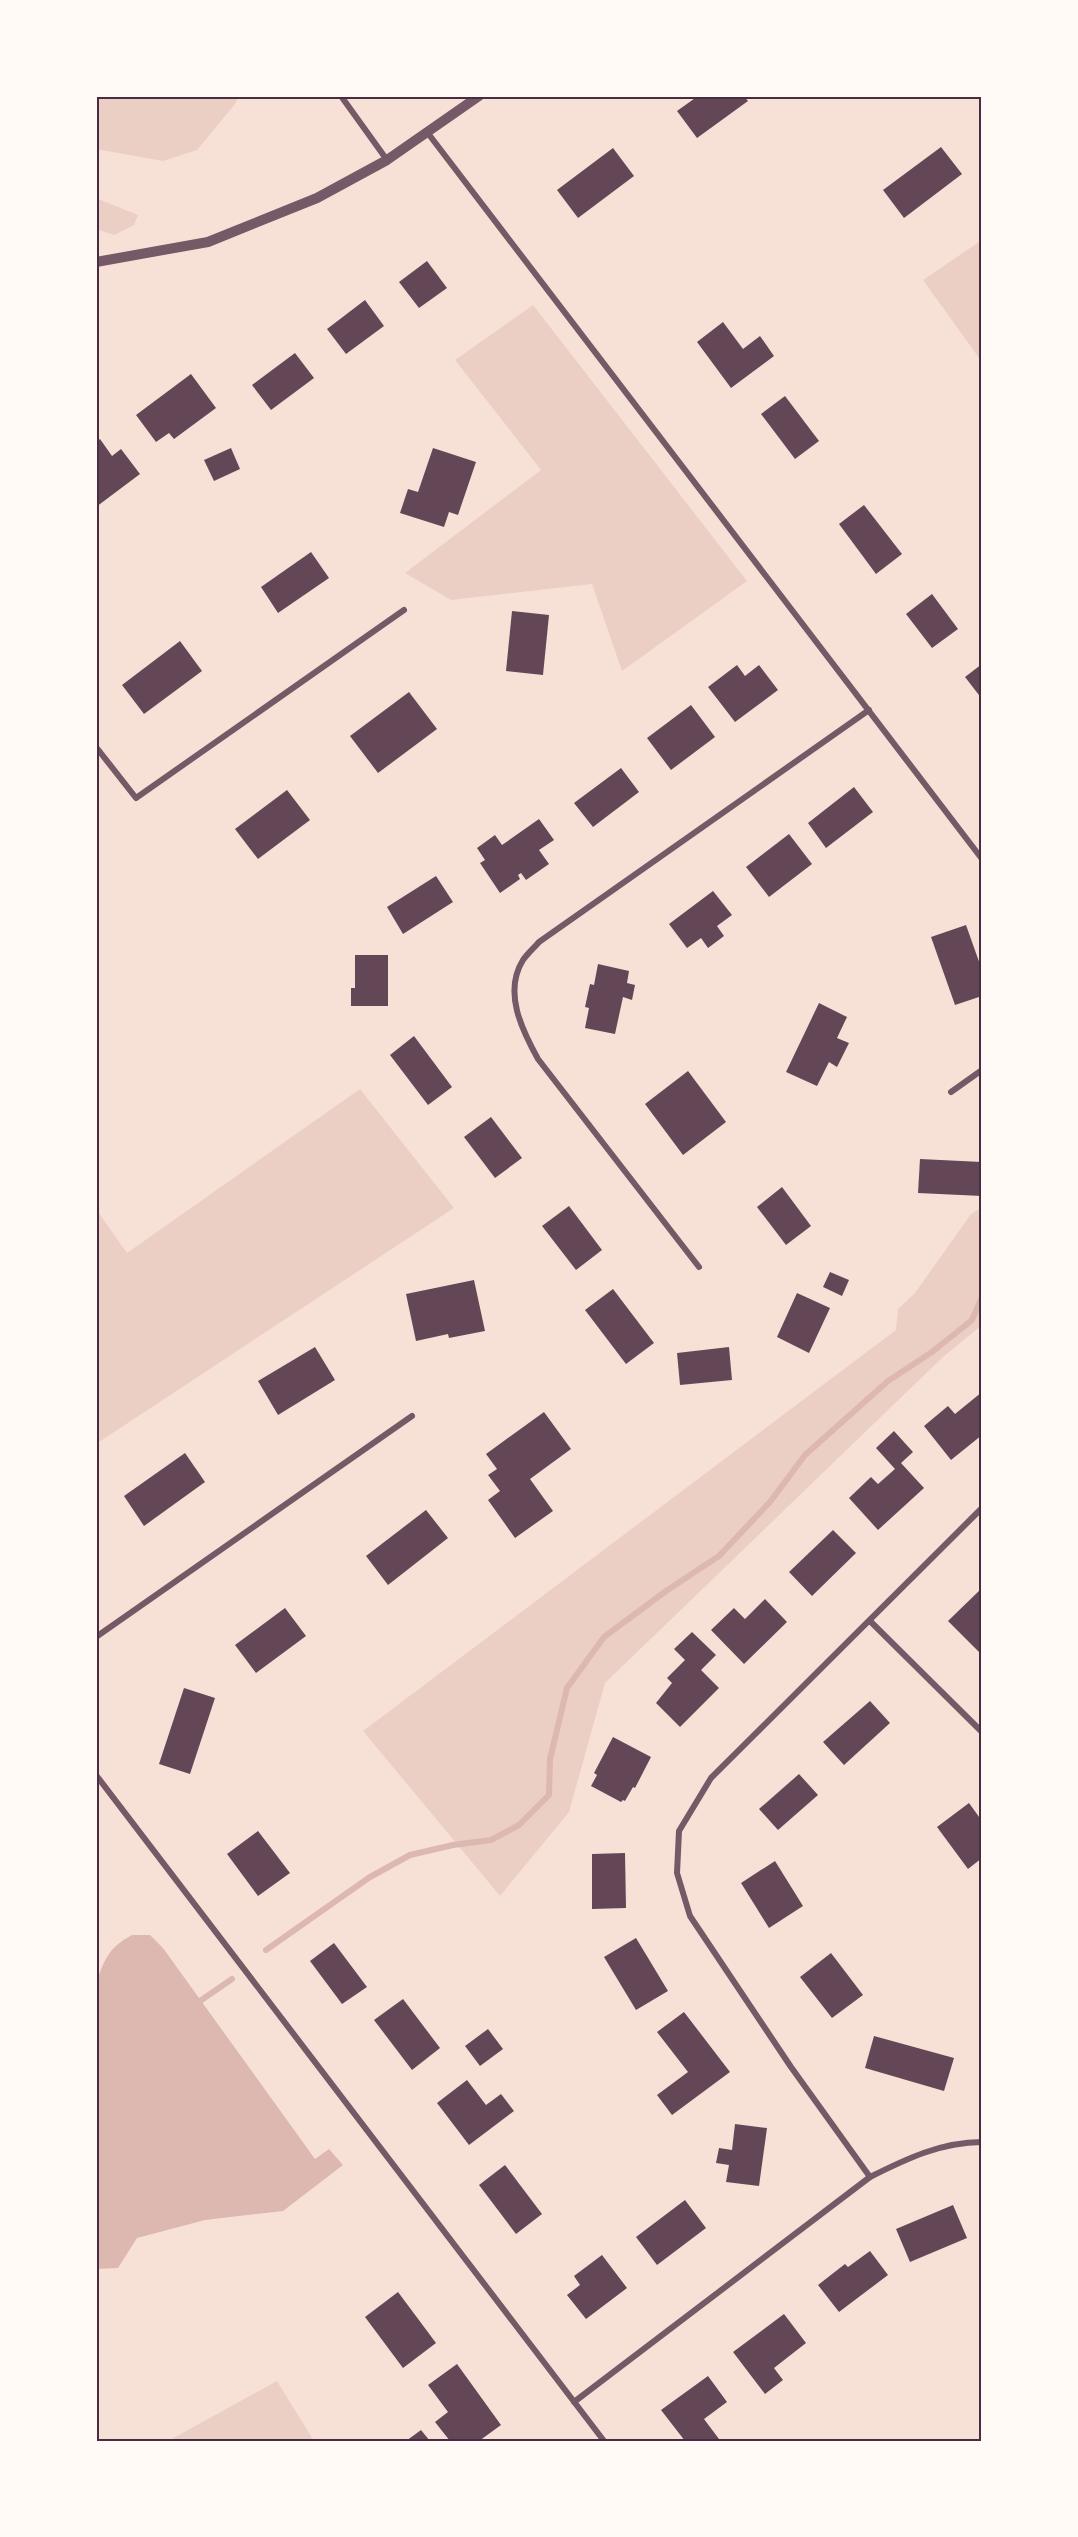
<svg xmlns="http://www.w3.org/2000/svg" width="1078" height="2537" font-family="Helvetica,sans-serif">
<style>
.green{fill:#ebcfc5}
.water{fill:#dcb8b0}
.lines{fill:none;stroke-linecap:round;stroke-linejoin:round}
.stream{stroke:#dcb8b0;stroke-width:6}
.building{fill:#644757}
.minor{stroke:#755966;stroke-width:6}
.tertiary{stroke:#755966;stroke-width:10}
.neatline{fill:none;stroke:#4a2c40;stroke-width:2}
</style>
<rect width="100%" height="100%" fill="#f7e1d7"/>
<g class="green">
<polygon points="96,96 239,96 235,104 197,150 163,161 96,149"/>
<polygon points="96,198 138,215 134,225 114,235 96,229"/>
<polygon points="982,240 982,362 923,280"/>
<polygon points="533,305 747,581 622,671 592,584 451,600 405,573 541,470 455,360"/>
<polygon points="360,1089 454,1208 96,1444 96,1209 127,1253"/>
<polygon points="982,1207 982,1325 943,1357 605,1683 569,1812 500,1896 363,1731 896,1330 898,1309 915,1293 971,1214"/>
<polygon points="277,2381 314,2441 168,2441"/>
</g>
<path class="water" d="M132,1935H150L163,1948L315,2159L329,2149L343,2165L283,2211L205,2220L137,2238L118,2268L96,2269V1983C105,1959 108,1948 132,1935Z"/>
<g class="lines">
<g class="stream">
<polyline points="266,1950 370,1877 410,1855 453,1845 491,1840 519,1825 549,1795 550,1759 567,1688 604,1637 666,1591 719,1556 770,1502 805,1455 888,1381 932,1352 972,1320 982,1297"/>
<polyline points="200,2001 232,1979"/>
</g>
</g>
<g class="building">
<polygon points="698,96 744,96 748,101 697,138 677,111"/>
<polygon points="941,147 962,174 904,218 883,190"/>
<polygon points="613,148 634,176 578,218 557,190"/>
<polygon points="427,261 447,288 419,308 399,282"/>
<polygon points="365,300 384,326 346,354 327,329"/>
<polygon points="723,322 743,349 760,336 774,356 731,388 697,342"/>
<polygon points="295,353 314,378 271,410 252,385"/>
<polygon points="191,374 216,408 174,439 169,433 156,442 136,415"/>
<polygon points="785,396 819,441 795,459 761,414"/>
<polygon points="100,439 112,456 121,449 140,474 96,507 96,442"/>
<polygon points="231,448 240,469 214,481 204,460"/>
<polygon points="433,448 476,462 458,515 449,512 444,527 400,513 408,489 418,492"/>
<polygon points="864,505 902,554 876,574 839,524"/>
<polygon points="311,552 329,578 278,613 261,587"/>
<polygon points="932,594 958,629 932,648 906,614"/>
<polygon points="512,611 549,615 543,675 506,671"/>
<polygon points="180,641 202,671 144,714 122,685"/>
<polygon points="982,664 982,699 965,677"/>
<polygon points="737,665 745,676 759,665 778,690 735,722 708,687"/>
<polygon points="409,692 437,729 378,773 350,736"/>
<polygon points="691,705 715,737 671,770 647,738"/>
<polygon points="621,768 639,792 593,827 574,803"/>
<polygon points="854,787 873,812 826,848 808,823"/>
<polygon points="287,790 310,820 258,859 235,829"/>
<polygon points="539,819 554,840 539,850 549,864 526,880 521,873 518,875 520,879 500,893 480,863 485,860 477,848 495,835 502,845"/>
<polygon points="789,834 812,864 769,897 746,867"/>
<polygon points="436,876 453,902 403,934 387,907"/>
<polygon points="713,891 732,915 717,926 724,936 708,948 701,938 687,948 669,924"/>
<polygon points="966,925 982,970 982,996 955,1005 931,937"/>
<polygon points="355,955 388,955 388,1006 351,1006 351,988 355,988"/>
<polygon points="598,964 629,971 627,983 635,985 632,1000 623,997 615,1034 585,1028 589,1008 585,1007 590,984 594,985"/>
<polygon points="819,1003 847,1017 837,1038 849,1043 837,1067 829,1062 817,1086 786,1072"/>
<polygon points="414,1036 452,1087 428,1105 390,1055"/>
<polygon points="688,1071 726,1122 683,1155 645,1104"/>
<polygon points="491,1117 522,1158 495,1178 464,1137"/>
<polygon points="920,1159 982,1162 982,1196 918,1193"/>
<polygon points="782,1187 811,1226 786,1245 757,1207"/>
<polygon points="569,1206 602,1250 576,1270 542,1226"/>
<polygon points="830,1272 849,1280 842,1296 823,1287"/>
<polygon points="474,1280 485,1331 449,1338 448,1334 416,1341 406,1294"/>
<polygon points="613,1289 654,1343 626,1364 585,1310"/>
<polygon points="797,1293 830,1308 809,1353 777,1337"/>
<polygon points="315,1347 335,1380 278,1415 258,1381"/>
<polygon points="729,1347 732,1380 680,1385 677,1353"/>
<polygon points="982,1392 982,1435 951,1460 924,1426 948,1406 955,1414"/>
<polygon points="544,1412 571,1449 530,1479 553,1511 515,1538 488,1500 500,1491 488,1475 497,1469 486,1454"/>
<polygon points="894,1431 913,1452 901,1463 924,1488 878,1530 849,1498 871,1477 878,1484 895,1469 876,1448"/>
<polygon points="185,1453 205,1482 144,1526 124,1496"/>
<polygon points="426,1510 448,1538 388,1585 366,1556"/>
<polygon points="833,1530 856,1553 812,1596 789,1572"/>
<polygon points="982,1588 982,1655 948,1621"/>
<polygon points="765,1599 787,1622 744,1664 711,1630 734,1608 745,1619"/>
<polygon points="285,1608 306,1636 256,1673 235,1645"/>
<polygon points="692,1632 716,1655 701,1670 719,1688 680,1727 656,1703 672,1683 667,1678 685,1660 674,1649"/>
<polygon points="184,1688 215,1698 190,1774 159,1764"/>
<polygon points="870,1701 890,1723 844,1765 823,1742"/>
<polygon points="613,1737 651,1757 635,1788 633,1787 625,1801 623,1800 621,1802 591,1786 597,1775 594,1773"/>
<polygon points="799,1774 818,1795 778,1830 759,1809"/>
<polygon points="969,1803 982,1821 982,1858 968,1869 937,1827"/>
<polygon points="258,1831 290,1873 258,1896 227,1854"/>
<polygon points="625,1853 626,1908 592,1909 592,1854"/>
<polygon points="775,1861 803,1906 769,1928 741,1883"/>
<polygon points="636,1938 668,1991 636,2010 604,1957"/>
<polygon points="334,1943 367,1987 342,2004 310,1961"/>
<polygon points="831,1953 863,1995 832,2018 800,1977"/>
<polygon points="403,1999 440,2048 412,2070 374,2020"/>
<polygon points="684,2012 730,2072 672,2115 657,2095 688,2072 657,2032"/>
<polygon points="488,2029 503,2049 480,2066 465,2046"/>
<polygon points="874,2036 954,2058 944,2091 865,2068"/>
<polygon points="467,2080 486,2105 501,2094 514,2111 469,2145 437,2103"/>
<polygon points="735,2124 767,2128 759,2186 726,2182 729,2165 716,2163 719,2148 732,2150"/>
<polygon points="505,2165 542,2214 516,2234 479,2185"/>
<polygon points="685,2200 706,2228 657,2265 636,2237"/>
<polygon points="953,2205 967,2238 910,2262 896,2229"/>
<polygon points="870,2251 888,2275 839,2312 818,2285 845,2264 848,2267"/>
<polygon points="602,2255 627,2288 586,2319 567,2295 580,2285 574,2276"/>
<polygon points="398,2292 436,2343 403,2368 365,2317"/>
<polygon points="784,2314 806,2343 774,2368 783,2380 765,2394 733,2352"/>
<polygon points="457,2364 501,2425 479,2441 450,2441 435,2422 448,2412 428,2385"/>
<polygon points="708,2376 727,2402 704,2419 719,2439 716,2441 685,2441 661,2410"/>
<polygon points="421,2430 430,2441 406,2441"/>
</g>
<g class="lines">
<g class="minor">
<polyline points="341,96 387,160"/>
<polyline points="427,132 982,859"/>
<polyline points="96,747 136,798 404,610"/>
<polyline points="951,1092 982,1070"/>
<path d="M699,1267L538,1059C522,1030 503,992 523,960C528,953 534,948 539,942L869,710"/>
<polyline points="870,1621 982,1732"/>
<polyline points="96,1637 412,1416"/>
<polyline points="96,1775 604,2441"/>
<polyline points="870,2177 791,2067 690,1916 677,1873 679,1831 711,1778 982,1508"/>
<path d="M574,2402L870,2177C906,2159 941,2142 982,2142"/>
</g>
<polyline class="tertiary" points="96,262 208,242 317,198 387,160 479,96"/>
</g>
<rect width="1078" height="2537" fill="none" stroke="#fffaf5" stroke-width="195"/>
<rect x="98" y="98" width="882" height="2342" class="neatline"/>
</svg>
